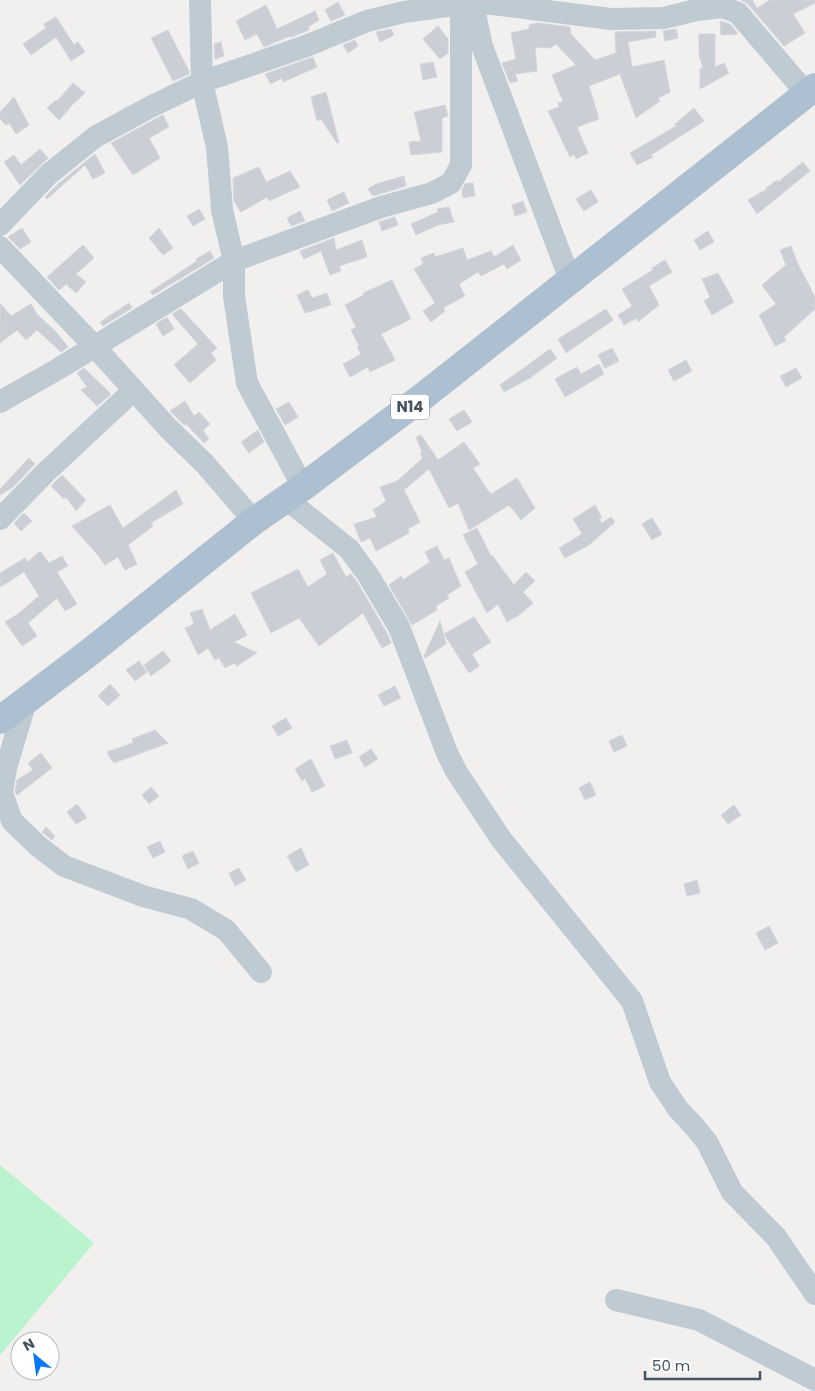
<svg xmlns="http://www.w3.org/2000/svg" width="815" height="1391" font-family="Poppins,sans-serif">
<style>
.green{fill:#b9f4ce}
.building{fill:#cbced5;stroke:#d3d6dc}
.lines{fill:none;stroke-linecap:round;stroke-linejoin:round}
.minor{stroke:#becbd3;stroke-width:22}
.major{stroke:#acc0d1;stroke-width:28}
.labels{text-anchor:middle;stroke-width:4;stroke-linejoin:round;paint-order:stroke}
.shield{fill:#fff;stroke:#7d878f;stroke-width:1}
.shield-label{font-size:15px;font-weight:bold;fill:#45545f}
</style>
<rect width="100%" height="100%" fill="#f2efef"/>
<polygon class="green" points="0,1165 94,1243 0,1355"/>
<g class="building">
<polygon points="741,0 752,0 757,8 770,0 815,0 815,3 793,14 805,33 784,46 748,4"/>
<polygon points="338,2 345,15 331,21 325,10"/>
<polygon points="266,5 277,29 315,11 319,20 308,27 309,30 291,37 290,36 264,47 257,34 245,40 236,21"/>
<polygon points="56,17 74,45 78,42 85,52 71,61 56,37 31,55 23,44 46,28 44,24"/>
<polygon points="720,21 730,24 738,34 721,35"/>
<polygon points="538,23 570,27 571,34 595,60 616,53 615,32 655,31 656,37 628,42 632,67 664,60 670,92 658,98 660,101 636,118 620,74 589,86 599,119 577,127 588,153 576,159 574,154 570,157 548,111 559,107 558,103 563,101 552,75 576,65 556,44 550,48 535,47 537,71 515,74 518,81 510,83 502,63 516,59 511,33 529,29 529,25"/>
<polygon points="438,26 448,39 448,53 440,59 423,39"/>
<polygon points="391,29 394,35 380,42 376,32"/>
<polygon points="676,29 678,38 665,41 663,31"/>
<polygon points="168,30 189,71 189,74 173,81 151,38"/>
<polygon points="699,34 715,34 715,67 724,63 729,73 700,89 700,69 703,68 699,55"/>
<polygon points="355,40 358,46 348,53 343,45"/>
<polygon points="221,42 224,56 215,59 214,44"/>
<polygon points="313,57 317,67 283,82 282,78 271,84 265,74"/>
<polygon points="433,62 437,77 423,80 420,64"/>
<polygon points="73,83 85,93 70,107 70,108 59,120 47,108 56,100 57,101"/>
<polygon points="326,92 339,143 337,143 321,119 317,121 311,97"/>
<polygon points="14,97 29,125 16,134 9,123 6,125 0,119 0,112"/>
<polygon points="445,105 448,116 442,118 442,152 411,155 409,142 421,141 414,112"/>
<polygon points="694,108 704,121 651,155 653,157 637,165 630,153 678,125 674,125"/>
<polygon points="163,115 169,127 149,138 160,158 133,175 111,143"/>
<polygon points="40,149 48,158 20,185 4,162 14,155 21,165"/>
<polygon points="95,154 105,173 93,179 85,165 47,199 45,197 58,184"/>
<polygon points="803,162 810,171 757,214 748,200 767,189 766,188 777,180 778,182"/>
<polygon points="259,167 266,182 290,171 300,187 269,201 267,197 241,212 234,201 233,178"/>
<polygon points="404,176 406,186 373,196 368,189 376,184"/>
<polygon points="473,183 475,196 463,198 462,190 465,184"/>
<polygon points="591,190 598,202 584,211 576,199"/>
<polygon points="344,192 349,203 332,211 327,200"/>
<polygon points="523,201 527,212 515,216 512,205"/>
<polygon points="449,207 454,222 438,225 416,235 411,224 438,212 437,209"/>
<polygon points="199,209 205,219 193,226 187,216"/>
<polygon points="300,211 305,221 291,226 287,218"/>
<polygon points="395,217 398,225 382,231 379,222"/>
<polygon points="22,228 31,242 20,249 8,237"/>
<polygon points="159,228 173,248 163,255 149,238"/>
<polygon points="708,231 714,242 700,250 694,240"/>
<polygon points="334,238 336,250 362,240 367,257 339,266 341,271 330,275 321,251 304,259 300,251"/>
<polygon points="83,245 94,258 76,274 86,282 76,293 66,284 59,290 47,277"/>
<polygon points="513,245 521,260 507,269 504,264 481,276 478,272 459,284 465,296 443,308 445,311 431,322 423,311 435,303 414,269 423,264 421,258 434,253 435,257 463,248 467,260 491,251 494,257"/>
<polygon points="791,246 798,264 815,297 815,309 784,337 786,341 775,346 759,315 776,304 762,285 786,265 780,250"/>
<polygon points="210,251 214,258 153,295 150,292 197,261 196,259"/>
<polygon points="665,260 672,272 649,286 659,305 638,322 637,318 624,325 618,315 632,306 622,289 653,270 652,268"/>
<polygon points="718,273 734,302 712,315 704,301 710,297 702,279"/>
<polygon points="392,280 411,319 381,334 395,360 370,372 368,367 350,377 343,364 361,354 357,347 359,346 351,330 356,327 345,305 364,295 363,293"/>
<polygon points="308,290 312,298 327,293 331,305 305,313 297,295"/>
<polygon points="0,303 11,316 31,304 37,314 57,333 68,347 61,352 37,330 26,340 17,330 0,343"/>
<polygon points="129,303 132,308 103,326 100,322"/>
<polygon points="181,309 217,348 211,353 216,360 190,383 174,365 198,344 172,314"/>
<polygon points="606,309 613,320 566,353 558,339"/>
<polygon points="167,317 174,329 163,336 156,324"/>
<polygon points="612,348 619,361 605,368 598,355"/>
<polygon points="550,349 557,358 530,378 504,392 500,385"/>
<polygon points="686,360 692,371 674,381 668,370"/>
<polygon points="599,364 604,374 565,397 555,379 577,367 581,374"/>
<polygon points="84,368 111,394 97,406 81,390 87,387 77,373"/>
<polygon points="796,368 802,378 786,387 780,376"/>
<polygon points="185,401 194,416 199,412 210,424 203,430 209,439 204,443 186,424 184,425 170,411"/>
<polygon points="289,402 298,417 285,425 276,409"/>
<polygon points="464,410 472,422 457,431 449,419"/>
<polygon points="258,430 264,442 249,453 241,442"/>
<polygon points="421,435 438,460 464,442 480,464 473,468 489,492 491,494 517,478 535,508 521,520 509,505 469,530 458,503 449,508 429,469 404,490 420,522 408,529 409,533 376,551 370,538 361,542 354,524 377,517 373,510 386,501 380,487 397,481 423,458 420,454 422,452 416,437"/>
<polygon points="29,458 35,464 13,487 0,495 0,489"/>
<polygon points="62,475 86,500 76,511 66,497 64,499 51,486"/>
<polygon points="176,490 183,504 151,523 153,526 128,545 137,564 125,570 118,557 105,565 97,554 72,526 110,505 123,528"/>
<polygon points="595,505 602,518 599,519 602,523 611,517 615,522 589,545 565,558 559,548 582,534 573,519"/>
<polygon points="24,513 32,521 21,531 14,523"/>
<polygon points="652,518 662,534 652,540 642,524"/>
<polygon points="477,528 491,556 492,555 514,585 526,572 535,581 523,592 533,603 519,615 507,622 498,604 487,613 465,572 478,564 463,535"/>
<polygon points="437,546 444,560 449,558 461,586 447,595 449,598 436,606 437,610 412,625 389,585 401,576 403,580 430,562 425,552"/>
<polygon points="40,551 49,563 62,556 68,566 57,572 77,604 65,611 57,598 28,623 37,636 22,646 5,622 18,614 39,596 24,572 0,587 0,573 25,558 28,562"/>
<polygon points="333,553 346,577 351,574 357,582 387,633 391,643 382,648 363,613 319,646 299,618 271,633 251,593 298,569 308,587 327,574 320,560"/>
<polygon points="202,609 210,630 235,614 247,635 234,642 257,653 237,666 234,663 225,668 219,658 215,660 208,648 198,655 185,628 194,624 190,613"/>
<polygon points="474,617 491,642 472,654 479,666 469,673 444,634"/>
<polygon points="440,621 446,644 425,658 424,656"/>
<polygon points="163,651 171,661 151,676 144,665"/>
<polygon points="139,661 147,672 135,681 126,670"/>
<polygon points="110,684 120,695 108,706 98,696"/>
<polygon points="395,686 401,698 384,706 378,695"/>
<polygon points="286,718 292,728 278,736 272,726"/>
<polygon points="155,730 168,743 114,763 110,758 107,752 133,743 132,739"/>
<polygon points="622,735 627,746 614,752 609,741"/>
<polygon points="347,740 352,753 335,759 330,746"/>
<polygon points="371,749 378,759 365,767 359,757"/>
<polygon points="41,753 52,768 17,795 15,792 17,780 33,770 28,763"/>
<polygon points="311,759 325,786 312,792 305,778 302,781 295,769"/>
<polygon points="590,782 596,795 585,800 579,788"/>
<polygon points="151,787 159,796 149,804 142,795"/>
<polygon points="77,804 87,818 76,824 67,812"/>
<polygon points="734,805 741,815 728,824 721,815"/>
<polygon points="46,827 55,836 52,840 42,832"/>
<polygon points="160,841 165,852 153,858 147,847"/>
<polygon points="301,848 309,865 296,872 287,856"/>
<polygon points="193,851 199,863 188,869 182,856"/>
<polygon points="239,868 246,880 235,886 229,873"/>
<polygon points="697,880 700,893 687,896 684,884"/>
<polygon points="769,926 778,943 765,950 756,933"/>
</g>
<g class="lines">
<g class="minor">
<polyline points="200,0 202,82 217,147 222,210 234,261 234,296 247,383 303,487"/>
<polyline points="472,0 482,46 570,280"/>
<polyline points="0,225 49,174 95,137 150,107 202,82 306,46 367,21 404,12 461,4 492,4 611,19 664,18 696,10 723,7 738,13 807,94"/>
<polyline points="0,247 95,347 168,428 205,464 254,521"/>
<polyline points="0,402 58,369 234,261 381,207 432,193 451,183 461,165 461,4"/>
<polyline points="286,499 349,549 368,575 399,627 447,753 456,771 501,839 632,1001 660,1082 678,1109 693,1125 707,1142 732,1192 776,1237 815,1294"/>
<polyline points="0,519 46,472 133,391"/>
<polyline points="26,701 6,768 2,793 12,821 38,846 64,866 143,896 191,909 226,930 261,972"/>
<polyline points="616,1300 699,1320 815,1380"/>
</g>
<polyline class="major" points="0,720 90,652 254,521 303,487 421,398 815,87"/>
</g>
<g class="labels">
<rect class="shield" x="391" y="394.5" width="38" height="25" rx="4"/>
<g class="shield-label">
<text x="410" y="412">N14</text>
</g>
</g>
<g transform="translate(35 1356) rotate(331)"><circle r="24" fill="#ffffff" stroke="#b5bbbf"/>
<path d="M0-4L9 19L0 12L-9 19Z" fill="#0578f6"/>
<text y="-8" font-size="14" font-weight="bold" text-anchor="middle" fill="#45545f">N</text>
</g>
<path d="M645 1371v8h115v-8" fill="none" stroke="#45545f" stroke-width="2.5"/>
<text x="652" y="1371" font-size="15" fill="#45545f" stroke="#ffffff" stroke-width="4" paint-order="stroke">50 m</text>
</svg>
